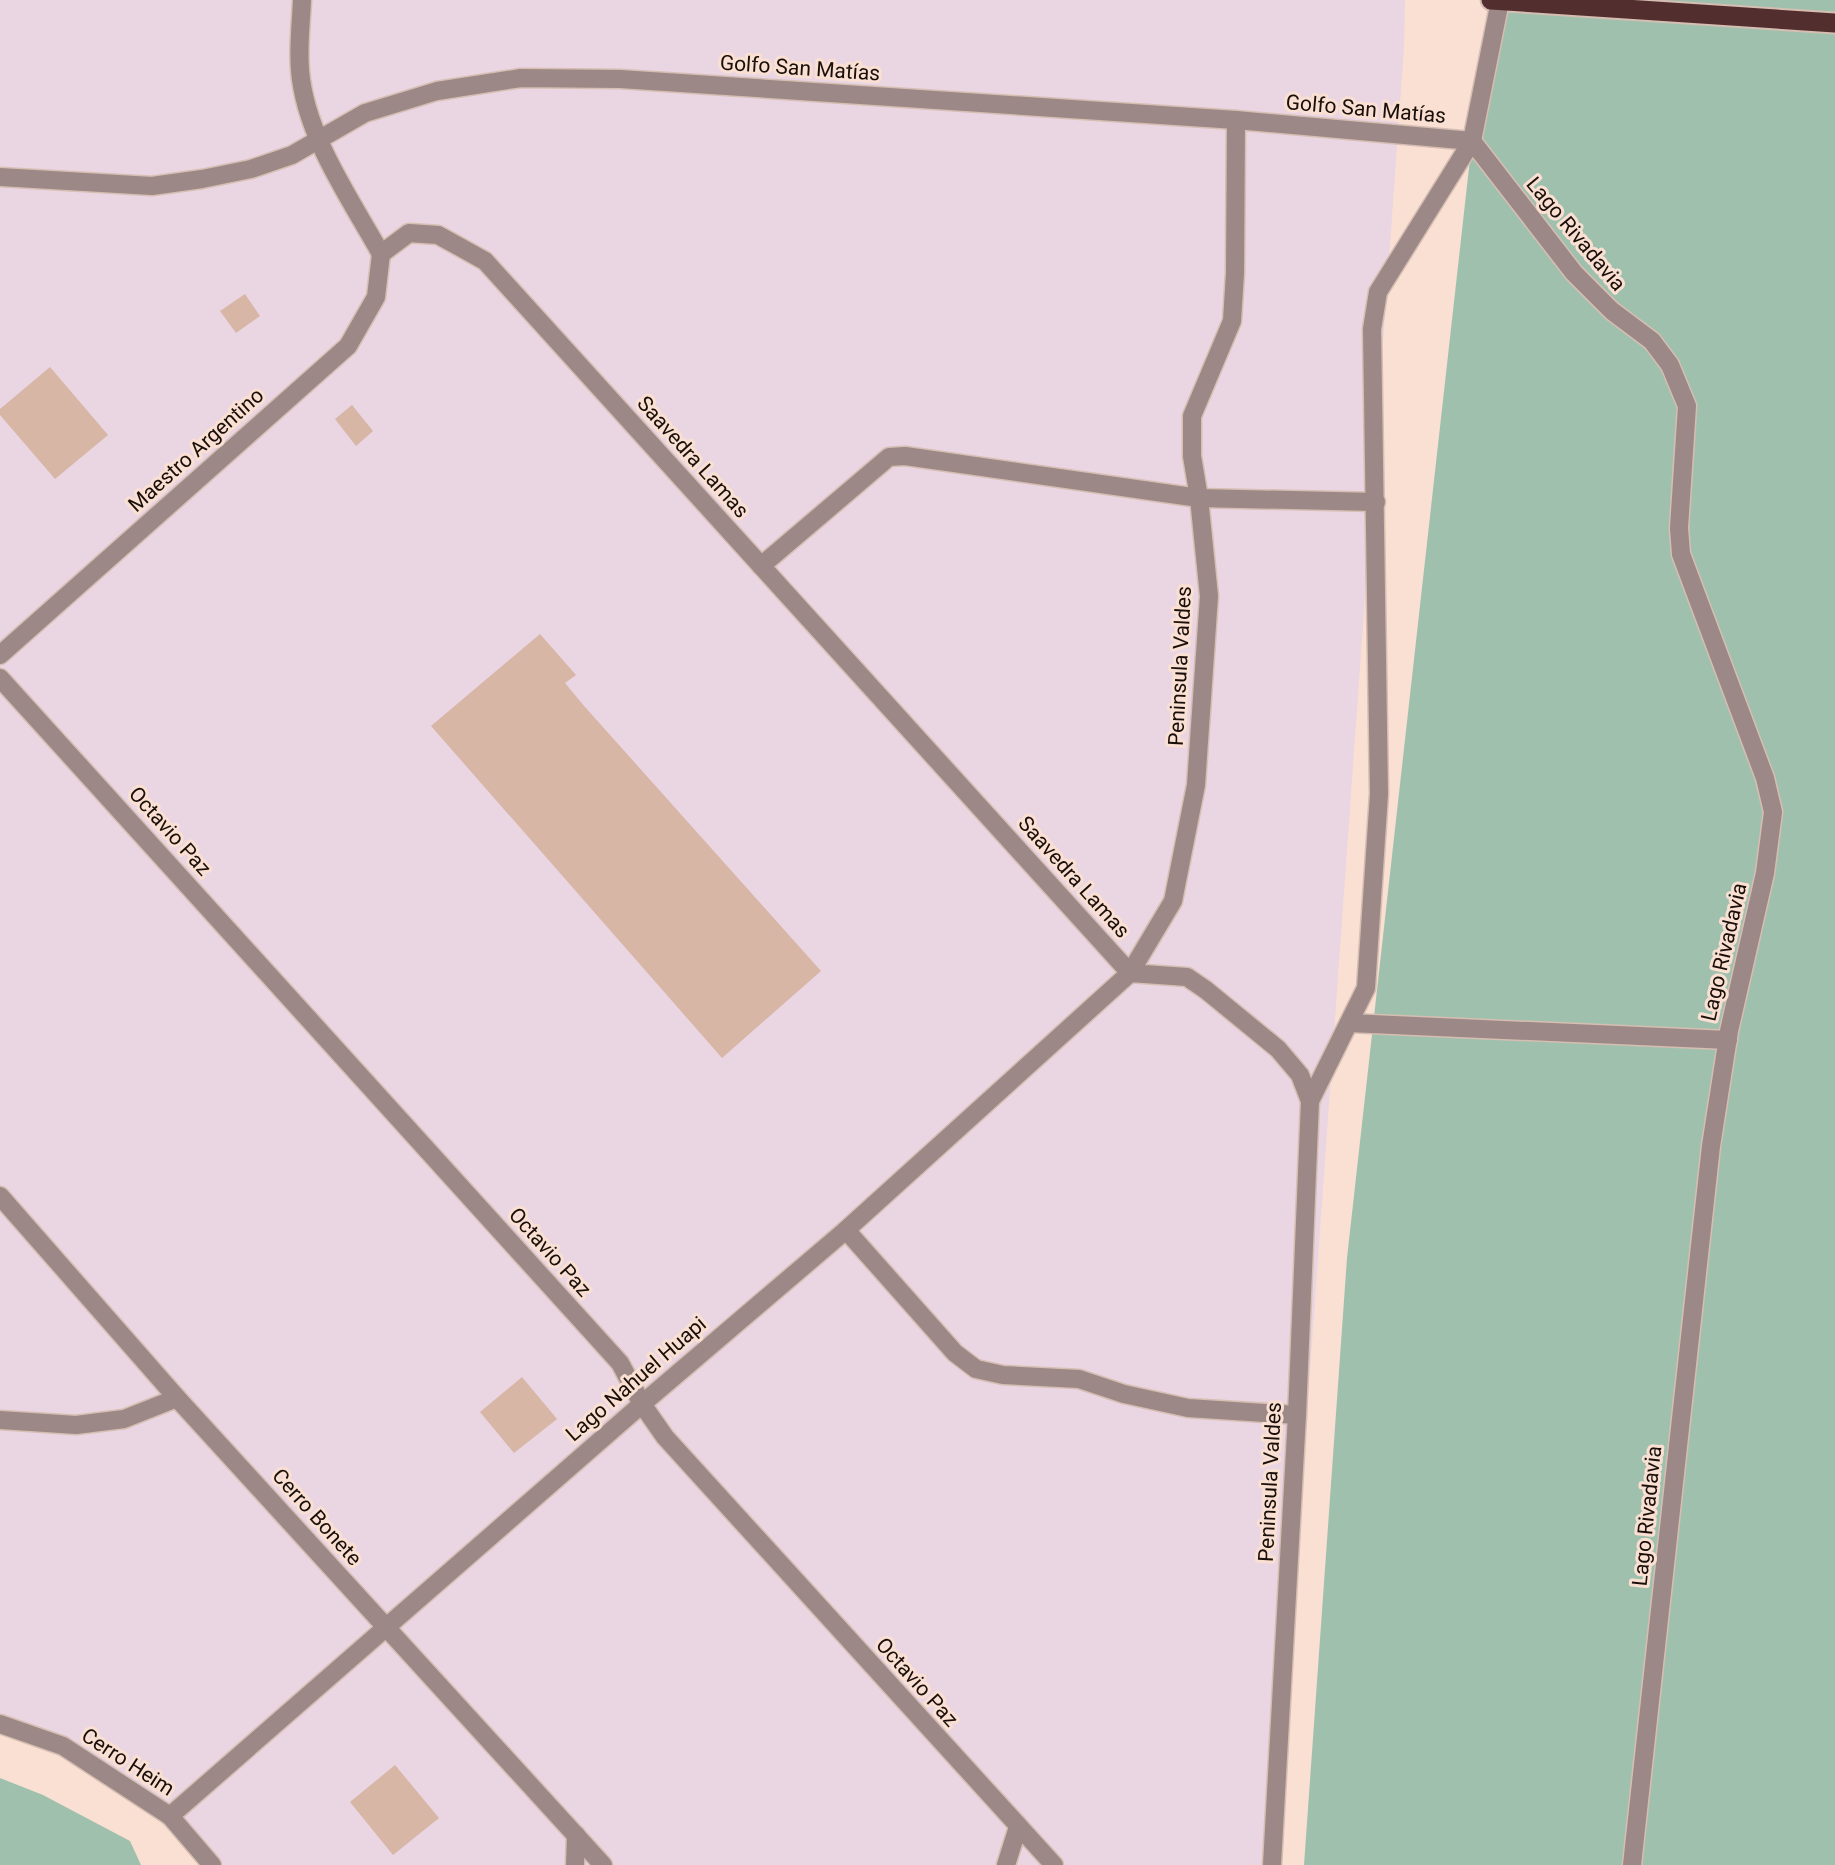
<svg xmlns="http://www.w3.org/2000/svg" width="1835" height="1865" font-family="Roboto,sans-serif">
<style>
.industrial{fill:#ead5e2}
.green{fill:#a0c0ae}
.building{fill:#d7b6a6}
.lines{fill:none;stroke-linecap:round;stroke-linejoin:round}
.minor-casing{stroke:#d6beb2;stroke-width:21}
.tertiary-casing{stroke:#d6beb2;stroke-width:21}
.trunk-casing{stroke:#d6beb2;stroke-width:23}
.minor{stroke:#9c8886;stroke-width:18}
.tertiary{stroke:#9c8886;stroke-width:18}
.trunk{stroke:#522f2e;stroke-width:19}
.labels{text-anchor:middle;stroke-width:6;stroke-linejoin:round;paint-order:stroke}
.street-label{font-size:21px;fill:#190e09;stroke:#fae0d2}
</style>
<rect width="100%" height="100%" fill="#fae0d2"/>
<polygon class="industrial" points="0,0 1405,0 1404,47 1275,1865 212,1865 170,1816 63,1746 0,1724"/>
<g class="green">
<polygon points="1501,0 1835,0 1835,1865 1304,1865 1347,1258 1472,141"/>
<polygon points="0,1778 43,1795 130,1841 141,1865 0,1865"/>
</g>
<g class="building">
<polygon points="245,294 260,316 236,333 220,311"/>
<polygon points="50,367 108,435 55,479 0,415 0,409"/>
<polygon points="352,405 373,431 356,446 335,419"/>
<polygon points="540,634 576,675 565,683 585,707 821,971 722,1058 431,726"/>
<polygon points="522,1377 557,1419 514,1453 480,1412"/>
<polygon points="395,1765 439,1818 393,1855 350,1802"/>
</g>
<g class="lines">
<defs>
<g id="minor">
<path d="M302,0C301,23 298,47 300,70C305,135 350,198 381,254"/>
<polyline points="1236,120 1235,273 1232,321 1192,416 1192,456 1199,498 1209,596 1196,785 1173,901 1130,973 1187,977 1206,990 1278,1049 1300,1075 1310,1101 1297,1415 1272,1865"/>
<polyline points="761,566 889,457 905,456 1199,498 1376,502"/>
<polyline points="0,655 348,346 376,297 381,254"/>
<polyline points="0,678 620,1363 642,1404 665,1437 1054,1865"/>
<polyline points="1349,1023 1728,1040"/>
<polyline points="1310,1101 1366,988 1379,794 1372,329 1378,292 1472,141 1574,273 1612,311 1652,341 1670,365 1687,406 1679,528 1681,554 1765,778 1773,812 1765,873 1729,1031 1711,1146 1632,1865"/>
<polyline points="0,1196 177,1398 603,1865"/>
<polyline points="846,1230 955,1353 976,1369 1003,1375 1079,1379 1124,1394 1188,1408 1297,1415"/>
<polyline points="0,1420 76,1425 124,1419 177,1398"/>
<polyline points="0,1724 63,1746 170,1816 212,1865"/>
<polyline points="170,1816 642,1404 846,1230 1130,973 485,261 438,235 409,233 381,254"/>
<polyline points="575,1865 576,1835"/>
<polyline points="1006,1865 1018,1827"/>
</g>
<polyline id="tertiary" points="0,177 152,186 202,179 251,169 292,155 365,113 437,91 521,78 620,79 1236,120 1472,141 1500,1"/>
<polyline id="trunk" points="1491,0 1835,23"/>
</defs>
<use href="#minor" class="minor-casing"/>
<use href="#tertiary" class="tertiary-casing"/>
<use href="#trunk" class="trunk-casing"/>
<use href="#minor" class="minor"/>
<use href="#tertiary" class="tertiary"/>
<use href="#trunk" class="trunk"/>
</g>
<g class="labels">
<g class="street-label">
<text transform="translate(800 68) rotate(4)" y="7">Golfo San Matías</text>
<text transform="translate(1366 109) rotate(5)" y="7">Golfo San Matías</text>
<text transform="translate(1576 234) rotate(50)" y="7">Lago Rivadavia</text>
<text transform="translate(196 450) rotate(-42)" y="7">Maestro Argentino</text>
<text transform="translate(693 457) rotate(48)" y="7">Saavedra Lamas</text>
<text transform="translate(1180 666) rotate(-87)" y="7">Peninsula Valdes</text>
<text transform="translate(170 831) rotate(48)" y="7">Octavio Paz</text>
<text transform="translate(1074 877) rotate(48)" y="7">Saavedra Lamas</text>
<text transform="translate(1724 952) rotate(-77)" y="7">Lago Rivadavia</text>
<text transform="translate(550 1252) rotate(48)" y="7">Octavio Paz</text>
<text transform="translate(636 1379) rotate(-41)" y="7">Lago Nahuel Huapi</text>
<text transform="translate(1270 1482) rotate(-87)" y="7">Peninsula Valdes</text>
<text transform="translate(1647 1516) rotate(-84)" y="7">Lago Rivadavia</text>
<text transform="translate(317 1517) rotate(48)" y="7">Cerro Bonete</text>
<text transform="translate(917 1682) rotate(48)" y="7">Octavio Paz</text>
<text transform="translate(128 1762) rotate(33)" y="7">Cerro Heim</text>
</g>
</g>
</svg>
